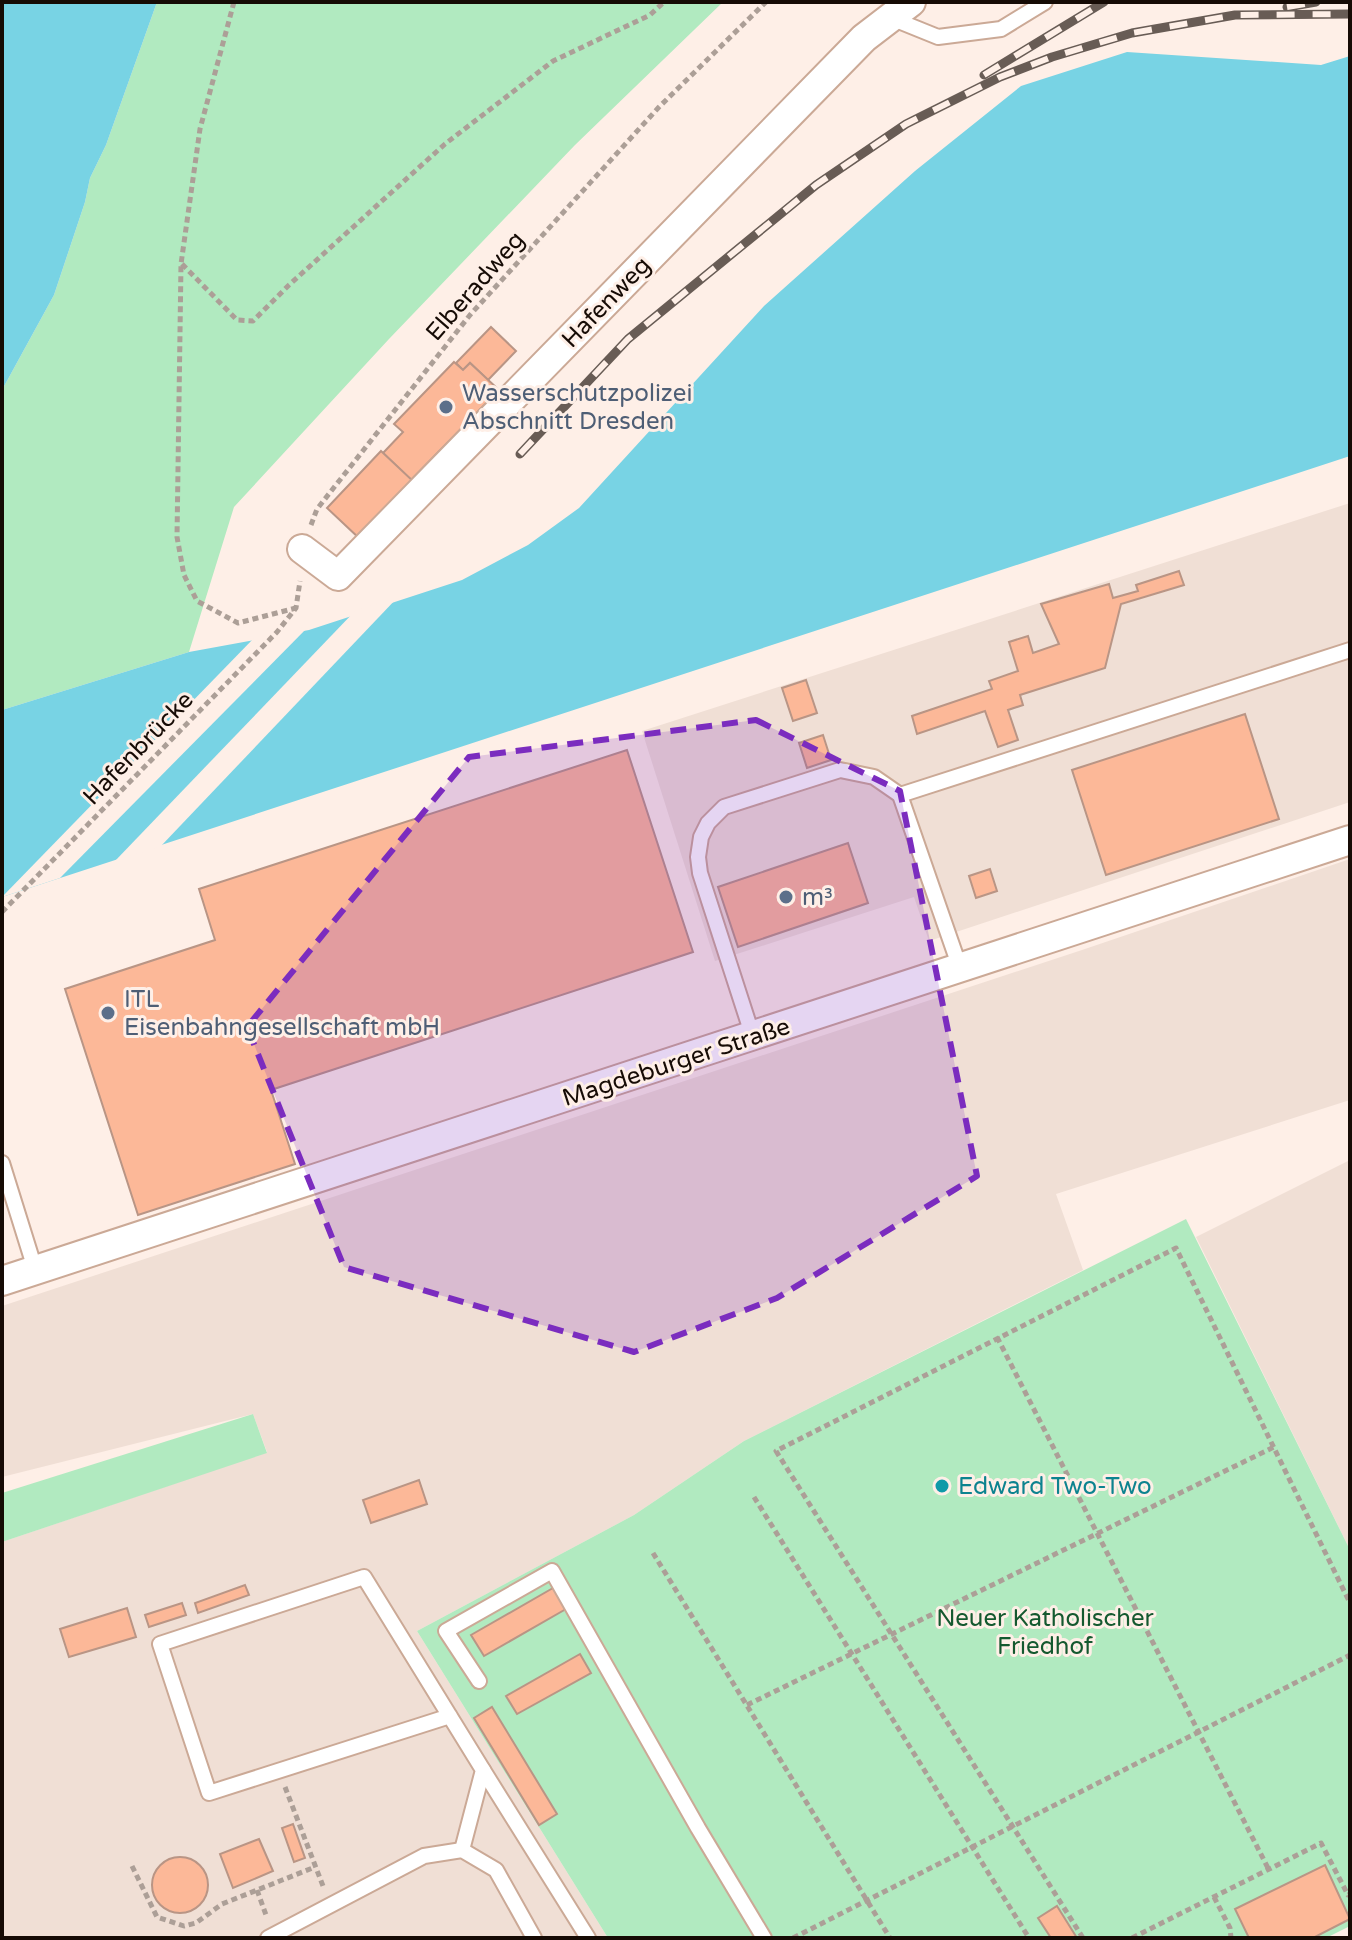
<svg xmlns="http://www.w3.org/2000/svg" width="1352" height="1940" font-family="'Varela Round',sans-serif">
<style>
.built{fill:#f0dfd5}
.green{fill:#b1eac0}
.water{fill:#78d3e4}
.pier{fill:#feefe7}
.building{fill:#fcb898;stroke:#b99585;stroke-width:2}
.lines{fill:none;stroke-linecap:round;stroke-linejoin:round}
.service-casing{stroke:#cba996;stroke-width:18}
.minor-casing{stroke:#cba996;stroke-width:32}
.path{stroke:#ac9f97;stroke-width:5;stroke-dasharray:6 4;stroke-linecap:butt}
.service{stroke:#fff;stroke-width:14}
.minor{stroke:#fff;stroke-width:28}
.rail-casing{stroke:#685c55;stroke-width:9}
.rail{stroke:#feefe7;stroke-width:6;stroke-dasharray:18;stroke-linecap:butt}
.marked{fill:#7b2cbf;fill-opacity:0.2;stroke:#7b2cbf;stroke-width:6;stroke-dasharray:16 10;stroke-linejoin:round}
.service-dot{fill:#5c6f8a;stroke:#feefe7;stroke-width:3}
.culture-dot{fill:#0f9aa8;stroke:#feefe7;stroke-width:3}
.labels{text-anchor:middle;stroke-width:6;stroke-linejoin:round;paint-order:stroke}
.street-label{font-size:24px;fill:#160b05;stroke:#feefe7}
.service-label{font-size:24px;fill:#4e5e75;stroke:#feefe7;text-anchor:start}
.culture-label{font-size:24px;fill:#0d838f;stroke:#feefe7;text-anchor:start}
.park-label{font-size:24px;fill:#14592f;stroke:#feefe7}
</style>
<rect width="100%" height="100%" fill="#feefe7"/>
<g class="built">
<polygon points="1350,503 1350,802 929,941 914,897 715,961 642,731"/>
<polygon points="1350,859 1350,1100 1056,1194 1083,1270 744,1441 634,1515 417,1631 608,1938 2,1938 2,1542 267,1452 253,1414 2,1477 2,1306 1082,950"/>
<polygon points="1350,1160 1350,1550 1196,1237"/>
</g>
<g class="green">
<polygon points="157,2 723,2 575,145 389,339 234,507 189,652 2,710 2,390 54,295 85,202 90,178 106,145"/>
<polygon points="1186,1219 1350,1550 1350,1926 1326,1938 608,1938 417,1631 634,1515 744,1441"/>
<polygon points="253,1414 267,1453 2,1542 2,1493"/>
</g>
<g class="water">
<polygon points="2,2 157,2 106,145 90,178 85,202 54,295 2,390"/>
<polygon points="1127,52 1321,65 1350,56 1350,456 2,897 2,710 189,652 309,630 462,580 528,545 579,508 764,306 915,171 1021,86"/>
</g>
<g class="pier">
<polygon points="398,597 161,846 115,861 355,611"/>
<polygon points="309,626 60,878 2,897 255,637"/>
</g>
<g class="building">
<polygon points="491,327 516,351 488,380 470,363 463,370 456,363"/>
<polygon points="454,362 463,370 470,363 499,390 411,480 383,453 403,432 394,424"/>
<polygon points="381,451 415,483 360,539 327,508"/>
<polygon points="1179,571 1184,585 1121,604 1105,668 1020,695 1023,705 1008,710 1018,740 998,747 985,711 917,734 912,716 992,689 989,681 1018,671 1009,642 1028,636 1033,653 1059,644 1041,604 1109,584 1113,598 1138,591 1136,585"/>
<polygon points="806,680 817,713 793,721 782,688"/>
<polygon points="1245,714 1279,819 1106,875 1072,770"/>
<polygon points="823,735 831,760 807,768 799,743"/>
<polygon points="627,750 693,952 271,1090 295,1164 138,1215 65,989 215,940 199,889"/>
<polygon points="848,843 868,903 738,947 718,887"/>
<polygon points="990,869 997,891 976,898 969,876"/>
<polygon points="419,1480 427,1504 371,1523 363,1500"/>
<polygon points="245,1585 249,1595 198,1613 195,1603"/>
<polygon points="553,1588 566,1609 484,1656 471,1635"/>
<polygon points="182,1603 186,1615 149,1627 145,1615"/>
<polygon points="127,1608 136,1637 69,1657 60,1629"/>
<polygon points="580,1654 591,1673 517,1714 506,1696"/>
<polygon points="492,1707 557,1814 539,1825 474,1718"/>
<polygon points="293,1824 305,1858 294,1862 282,1828"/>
<polygon points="259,1839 273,1871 233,1888 220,1854"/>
<circle cx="180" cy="1885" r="28"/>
<polygon points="1325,1865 1350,1919 1313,1938 1249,1938 1235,1909"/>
<polygon points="1057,1906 1077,1938 1051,1938 1038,1918"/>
</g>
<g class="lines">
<defs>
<g id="service">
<polyline points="891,18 938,37 1001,29 1045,2"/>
<polyline points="900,795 1350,650"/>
<polyline points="753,1037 700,873 698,857 701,837 708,823 724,807 840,770 874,777 900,795 960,968"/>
<polyline points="2,1163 35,1269"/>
<polyline points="479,1681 446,1631 552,1571 698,1828 764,1938"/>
<polyline points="450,1716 209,1793 160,1644 364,1577 483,1770 462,1850"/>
<polyline points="483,1770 588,1938"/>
<polyline points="268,1938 424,1856 462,1850 496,1870 534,1938"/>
</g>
<g id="minor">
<polyline points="302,549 338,576 864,38 911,2"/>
<polyline points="2,1281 1350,840"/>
</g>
</defs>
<use href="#service" class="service-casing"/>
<use href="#minor" class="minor-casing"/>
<g class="path">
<polyline points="234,2 200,129 181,264 177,537 184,575 197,601 238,623 296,608"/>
<polyline points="182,264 237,320 253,321 289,285 445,144 553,61 650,15 664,2"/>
<polyline points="311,525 317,509 470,315 659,107 766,2"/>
<polyline points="2,912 277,632 296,608 300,581"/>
<polyline points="997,1337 1269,1870"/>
<polyline points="754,1497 1029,1938"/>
<polyline points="653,1553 890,1938"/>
<polyline points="747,1705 1274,1447"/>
<polyline points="285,1787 323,1886"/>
<polyline points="132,1866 157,1917 184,1926 196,1923 222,1904 315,1867"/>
<polyline points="257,1890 266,1915"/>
<polyline points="1214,1897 1230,1928 1231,1938"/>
<polyline points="793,1938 1350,1655"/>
<polyline points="1083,1938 776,1451 1176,1248 1350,1603"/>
<polyline points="1132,1938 1321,1843 1348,1895 1350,1894"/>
</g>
<use href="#service" class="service"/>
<use href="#minor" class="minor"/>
<defs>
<g id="rail">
<polyline points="1287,7 1316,2"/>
<polyline points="984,75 1104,2"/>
<polyline points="520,454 628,339 816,185 906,124 1000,77 1052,57 1132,33 1235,15 1350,14"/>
</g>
</defs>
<use href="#rail" class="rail-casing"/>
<use href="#rail" class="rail"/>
</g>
<path class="marked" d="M756,720L900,791L977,1176L777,1298L634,1352L344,1267L247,1027L469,757Z"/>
<g class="service-dot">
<circle cx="446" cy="407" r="8"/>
<circle cx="786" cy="897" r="8"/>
<circle cx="108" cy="1013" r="8"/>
</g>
<circle class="culture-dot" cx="942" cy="1486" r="8"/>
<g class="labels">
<g class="street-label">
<text transform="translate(475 286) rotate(-49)" y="8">Elberadweg</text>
<text transform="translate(606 302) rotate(-46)" y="8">Hafenweg</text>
<text transform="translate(138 748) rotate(-46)" y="8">Hafenbrücke</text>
<text transform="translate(676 1062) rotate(-18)" y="8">Magdeburger Straße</text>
</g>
<g class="service-label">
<text x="462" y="401">Wasserschutzpolizei<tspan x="462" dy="28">Abschnitt Dresden</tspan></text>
<text x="802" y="905">m³</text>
<text x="124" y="1007">ITL<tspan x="124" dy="28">Eisenbahngesellschaft mbH</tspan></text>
</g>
<g class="culture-label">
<text x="958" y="1494">Edward Two-Two</text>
</g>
<g class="park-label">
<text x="1045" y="1626">Neuer Katholischer<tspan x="1045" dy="28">Friedhof</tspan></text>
</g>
</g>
<rect width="1352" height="1940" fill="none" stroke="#160b05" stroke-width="8"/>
</svg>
